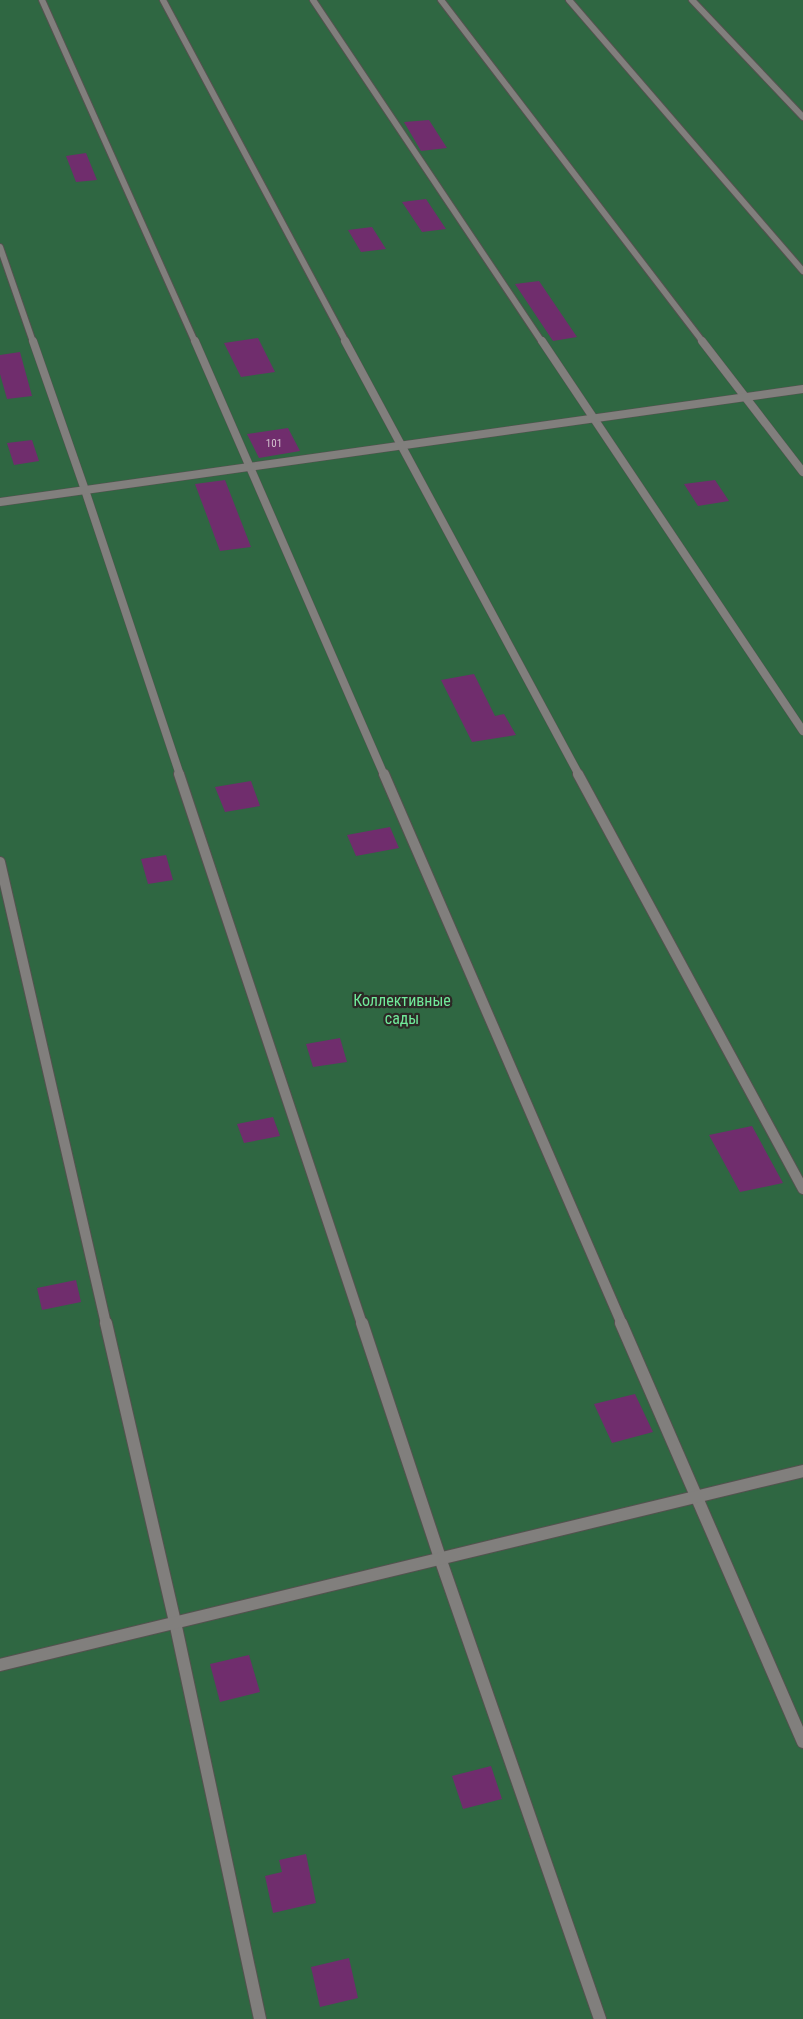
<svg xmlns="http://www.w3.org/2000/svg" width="803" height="2019" font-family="'Roboto Condensed',sans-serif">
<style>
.green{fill:#2f6742}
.building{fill:#702d6d}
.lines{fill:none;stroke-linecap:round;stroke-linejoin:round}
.service-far3-casing{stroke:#54524f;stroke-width:8}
.service-far2-casing{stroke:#54524f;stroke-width:9}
.service-far1-casing{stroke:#54524f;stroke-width:12}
.service-casing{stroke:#54524f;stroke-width:14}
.minor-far1-casing{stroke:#54524f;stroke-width:9}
.minor-casing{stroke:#54524f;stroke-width:14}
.service-far3{stroke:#817f7d;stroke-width:6}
.service-far2{stroke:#817f7d;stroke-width:8}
.service-far1{stroke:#817f7d;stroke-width:10}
.service{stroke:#817f7d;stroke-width:12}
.minor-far1{stroke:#817f7d;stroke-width:8}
.minor{stroke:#817f7d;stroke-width:12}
.labels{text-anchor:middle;stroke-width:4.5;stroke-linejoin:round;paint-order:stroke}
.far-number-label{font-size:11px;fill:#d2c1ce}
.park-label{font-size:16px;fill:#71ea9a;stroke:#2c2926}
</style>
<rect width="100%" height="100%" fill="#363330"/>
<rect class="green" x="0" y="0" width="803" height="2019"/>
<g class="building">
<polygon points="429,120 447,148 421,151 404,122"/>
<polygon points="86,153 97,180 76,182 66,156"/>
<polygon points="426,199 446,229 422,232 402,202"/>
<polygon points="372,227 386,249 361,252 348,230"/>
<polygon points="539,281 577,337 553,341 515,284"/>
<polygon points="258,338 275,372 241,377 224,343"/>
<polygon points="20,352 32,396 7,399 0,374 0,355"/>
<polygon points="288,428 300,451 259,458 247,434"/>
<polygon points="32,440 39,461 14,465 7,443"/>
<polygon points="225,480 251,547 220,551 195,484"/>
<polygon points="715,480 729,501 698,506 684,484"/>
<polygon points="474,674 495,716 504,714 516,735 472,742 441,680"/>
<polygon points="251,781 260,806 225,812 215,787"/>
<polygon points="390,827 399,848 356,856 347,835"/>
<polygon points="166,855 173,880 148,884 141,859"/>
<polygon points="340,1038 347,1062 313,1067 306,1044"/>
<polygon points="273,1117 280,1136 244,1143 237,1124"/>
<polygon points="752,1126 783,1183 740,1192 709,1135"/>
<polygon points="76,1280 81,1302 42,1310 37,1288"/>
<polygon points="635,1394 653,1432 612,1443 594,1404"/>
<polygon points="249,1655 260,1692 220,1702 210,1664"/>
<polygon points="491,1766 502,1799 463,1809 452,1776"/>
<polygon points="306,1854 316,1903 273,1913 265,1876 282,1872 279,1860"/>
<polygon points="349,1958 358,1998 320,2007 311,1967"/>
</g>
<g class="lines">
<defs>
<g id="service-far3">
<polyline points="42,0 195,342"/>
<polyline points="163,0 346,342"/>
<polyline points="313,0 542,342"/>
<polyline points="441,0 703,342"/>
<polyline points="569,0 803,271"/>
<polyline points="692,0 803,117"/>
<polyline points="0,247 33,342"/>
</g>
<g id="service-far2">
<polyline points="33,341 85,490 180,775"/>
<polyline points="195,341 384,775"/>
<polyline points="345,341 579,775"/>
<polyline points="542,341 803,731"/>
<polyline points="702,341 803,472"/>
</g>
<g id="service-far1">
<polyline points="179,774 362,1324"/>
<polyline points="384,774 622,1324"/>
<polyline points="578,774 803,1189"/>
<polyline points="0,862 106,1324"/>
</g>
<g id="service">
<polyline points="106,1323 175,1622 260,2019"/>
<polyline points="362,1323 440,1558 600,2019"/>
<polyline points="621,1323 803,1742"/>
</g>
<polyline id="minor-far1" points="0,502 803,389"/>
<polyline id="minor" points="0,1665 803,1471"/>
</defs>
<use href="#service-far3" class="service-far3-casing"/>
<use href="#service-far2" class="service-far2-casing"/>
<use href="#service-far1" class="service-far1-casing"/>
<use href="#service" class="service-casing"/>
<use href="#minor-far1" class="minor-far1-casing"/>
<use href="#minor" class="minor-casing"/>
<use href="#service-far3" class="service-far3"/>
<use href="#service-far2" class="service-far2"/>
<use href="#service-far1" class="service-far1"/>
<use href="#service" class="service"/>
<use href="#minor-far1" class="minor-far1"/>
<use href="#minor" class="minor"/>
</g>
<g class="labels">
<g class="far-number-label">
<text x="274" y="447">101</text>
</g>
<g class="park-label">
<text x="402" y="1006">Коллективные<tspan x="402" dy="18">сады</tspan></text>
</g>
</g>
</svg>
